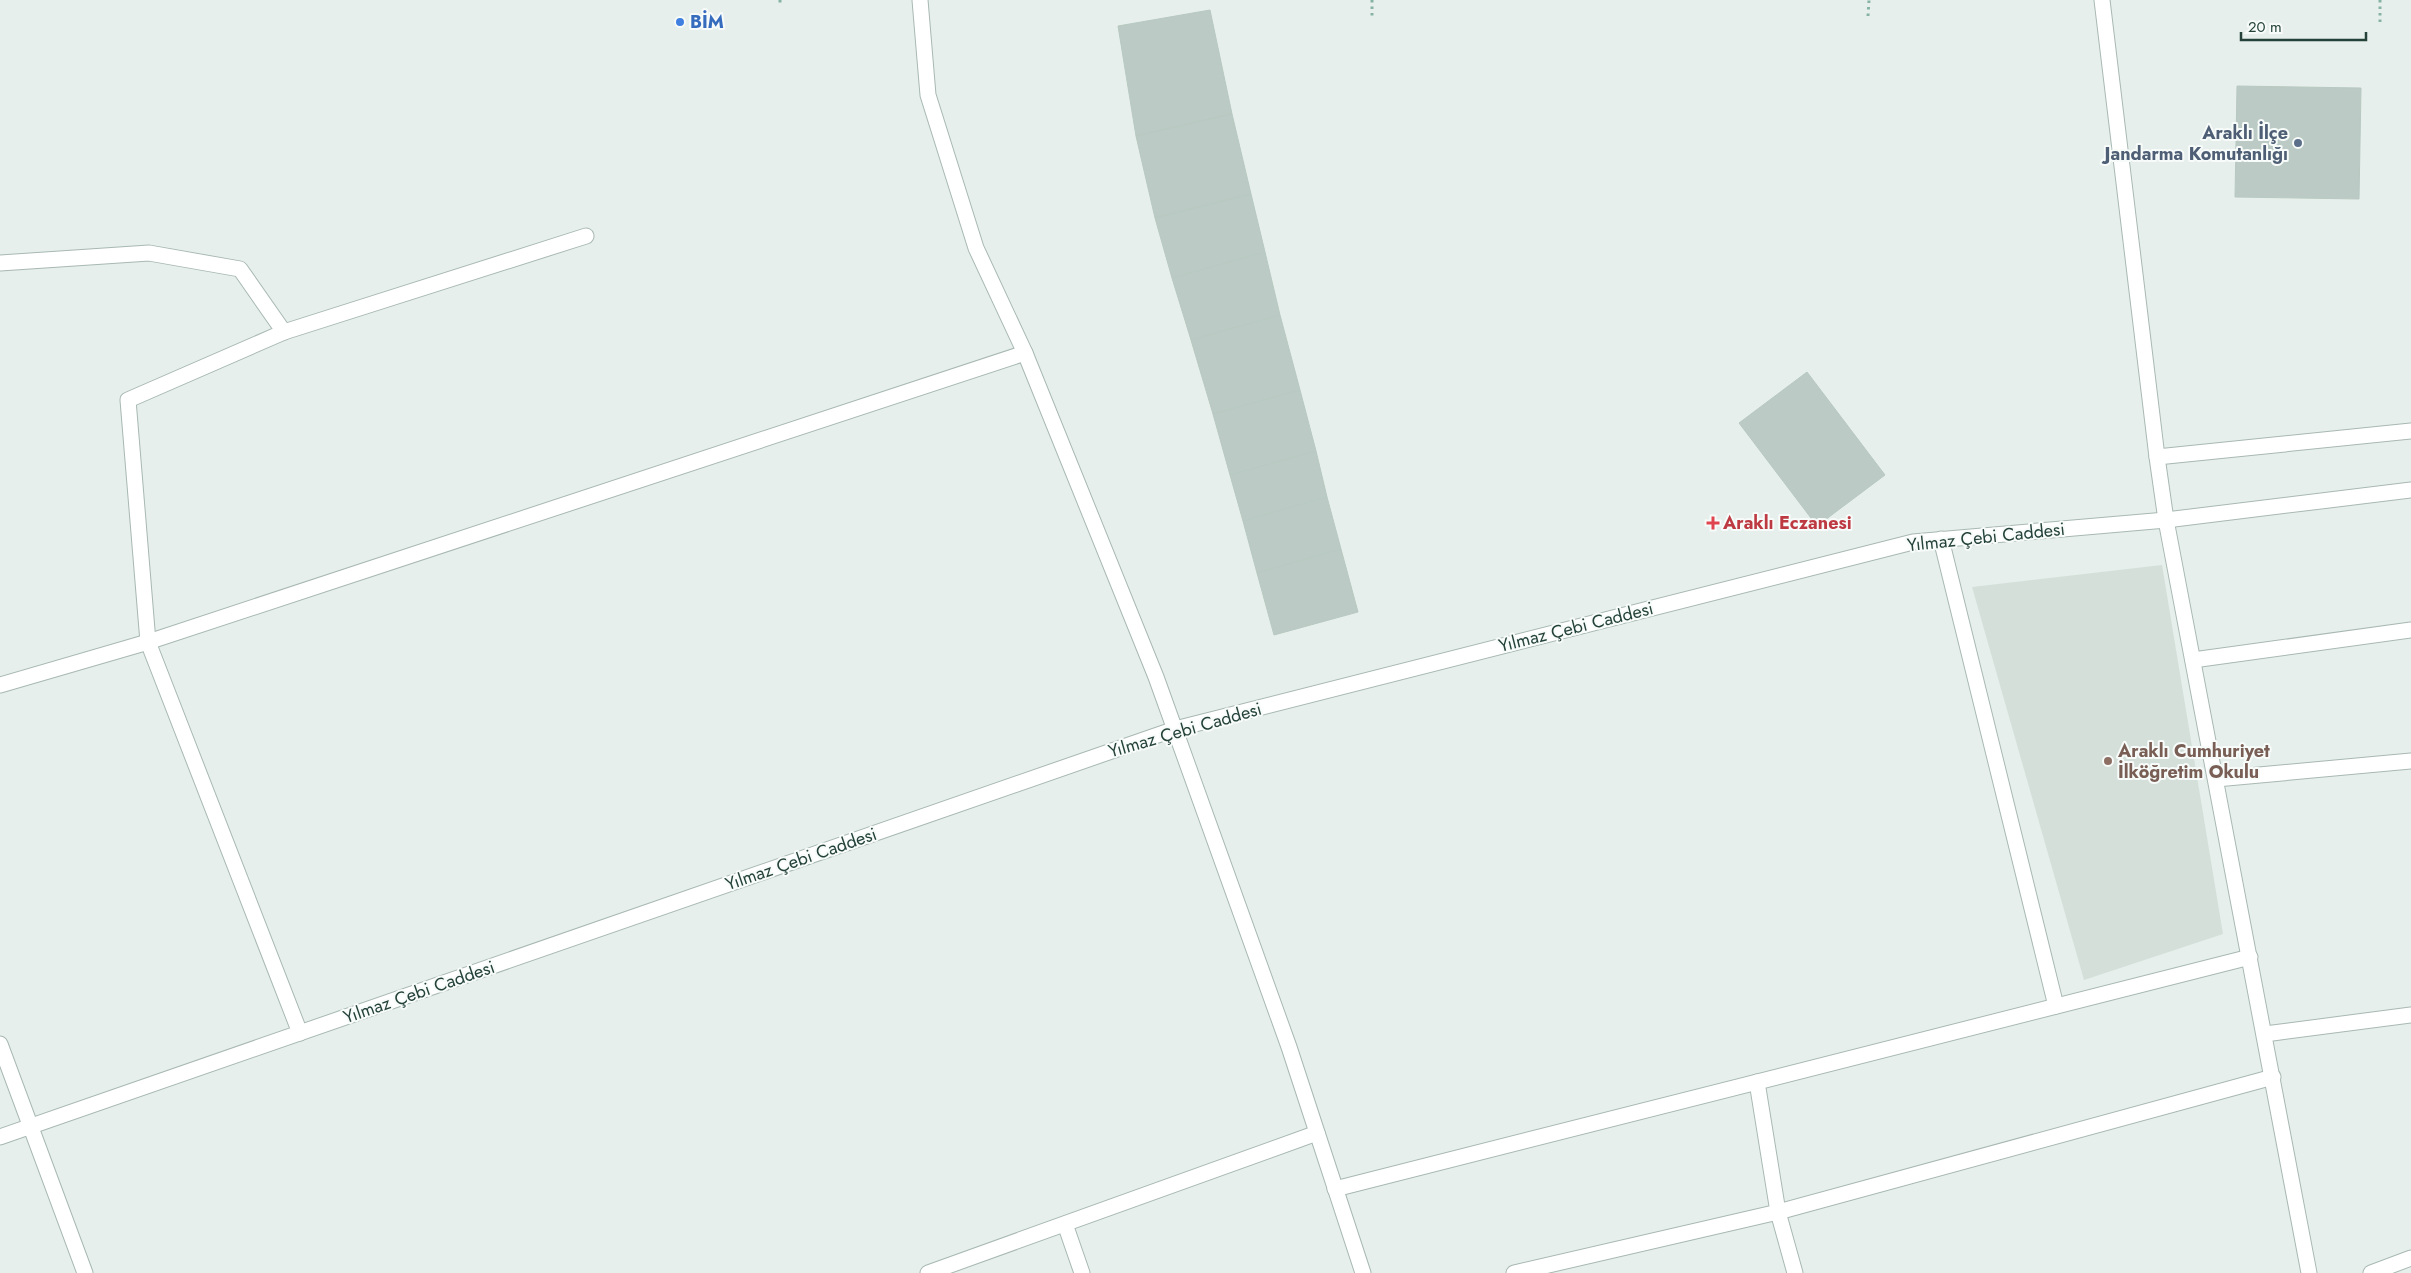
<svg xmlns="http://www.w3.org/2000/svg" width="2411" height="1273" font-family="Jost,sans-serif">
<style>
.built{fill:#d4dfda}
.building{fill:#bbcac4;stroke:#b8c9c2}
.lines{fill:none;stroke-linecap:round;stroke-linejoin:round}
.street-casing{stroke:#a8b8b2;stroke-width:17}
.path{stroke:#86b3a5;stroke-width:3;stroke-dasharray:2.5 4;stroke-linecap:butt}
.street{stroke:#fff;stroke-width:15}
.shop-dot{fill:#3f7fe0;stroke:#f7fbf9;stroke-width:2}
.service-dot{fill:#5c6f8a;stroke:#f7fbf9;stroke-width:2}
.health-dot{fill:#e0444e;stroke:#f7fbf9;stroke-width:2}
.education-dot{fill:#8d6e63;stroke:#f7fbf9;stroke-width:2}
.labels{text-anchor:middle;stroke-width:4;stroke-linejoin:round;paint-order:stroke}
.shop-label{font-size:18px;font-weight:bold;fill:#366cbe;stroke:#f7fbf9;text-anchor:start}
.service-label{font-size:18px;font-weight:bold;fill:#4e5e75;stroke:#f7fbf9;text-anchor:end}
.health-label{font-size:18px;font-weight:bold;fill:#be3a42;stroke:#f7fbf9;text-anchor:start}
.street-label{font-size:18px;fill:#24423a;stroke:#f7fbf9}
.education-label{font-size:18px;font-weight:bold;fill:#785e54;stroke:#f7fbf9;text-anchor:start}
</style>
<rect width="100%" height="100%" fill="#e6efeb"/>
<polygon class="built" points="2162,565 2223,934 2084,980 1972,587"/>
<g class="building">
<polygon points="1210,10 1232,114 1136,136 1118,26"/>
<polygon points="2237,86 2361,88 2359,199 2235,197"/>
<polygon points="1232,114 1251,194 1155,218 1136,136"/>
<polygon points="1251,194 1265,252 1172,278 1155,218"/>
<polygon points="1265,252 1280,315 1191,340 1172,278"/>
<polygon points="1280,315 1300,390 1213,414 1191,340"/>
<polygon points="1807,372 1885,475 1817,526 1739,423"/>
<polygon points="1300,390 1316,451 1230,475 1213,414"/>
<polygon points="1316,451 1327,497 1243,521 1230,475"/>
<polygon points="1327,497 1341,549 1257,573 1243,521"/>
<polygon points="1341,549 1358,612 1274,635 1257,573"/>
</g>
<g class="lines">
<defs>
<g id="street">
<polyline points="920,0 928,95 976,248 1025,353 1156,677 1289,1047 1363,1273"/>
<polyline points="2102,0 2157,457 2166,520 2309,1273"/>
<polyline points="0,263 149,253 240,269 284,332"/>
<polyline points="2157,457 2411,431"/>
<polyline points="1941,539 2056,1006"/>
<polyline points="2193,660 2411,630"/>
<polyline points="0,685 148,642 1025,353"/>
<polyline points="2216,779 2411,761"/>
<polyline points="300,1033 148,642 128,400 284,332 586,236"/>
<polyline points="2265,1034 2411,1015"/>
<polyline points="0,1044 85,1273"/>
<polyline points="1757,1082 1778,1212 1795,1273"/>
<polyline points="0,1137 1175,729 1913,542 2166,520 2411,490"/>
<polyline points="1335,1189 2250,957"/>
<polyline points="1065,1224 1082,1273"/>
<polyline points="928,1273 1317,1133"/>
<polyline points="1514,1273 1778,1212 2273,1077"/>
<polyline points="2371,1273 2411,1258"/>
</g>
</defs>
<use href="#street" class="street-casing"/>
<g class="path">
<polyline points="780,0 780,5"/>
<polyline points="1372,0 1372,17"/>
<polyline points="1868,16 1869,0"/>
<polyline points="2380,22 2380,0"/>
</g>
<use href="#street" class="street"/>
</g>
<circle class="shop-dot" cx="680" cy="22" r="5"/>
<circle class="service-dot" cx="2298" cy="143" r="5"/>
<path class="health-dot" d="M1710.5 515.5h5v5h5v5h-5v5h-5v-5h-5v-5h5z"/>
<circle class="education-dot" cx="2108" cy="761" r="5"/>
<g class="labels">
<g class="shop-label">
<text x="690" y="28">BİM</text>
</g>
<g class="service-label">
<text x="2288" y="139">Araklı İlçe<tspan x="2288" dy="21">Jandarma Komutanlığı</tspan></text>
</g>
<g class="health-label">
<text x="1723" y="529">Araklı Eczanesi</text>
</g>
<g class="street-label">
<text transform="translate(1986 537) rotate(-6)" y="6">Yılmaz Çebi Caddesi</text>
<text transform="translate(1576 627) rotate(-14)" y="6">Yılmaz Çebi Caddesi</text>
<text transform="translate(1185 730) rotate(-16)" y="6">Yılmaz Çebi Caddesi</text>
<text transform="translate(801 859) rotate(-19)" y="6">Yılmaz Çebi Caddesi</text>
<text transform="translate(419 992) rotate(-19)" y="6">Yılmaz Çebi Caddesi</text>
</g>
<g class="education-label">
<text x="2118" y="757">Araklı Cumhuriyet<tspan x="2118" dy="21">İlköğretim Okulu</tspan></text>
</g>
</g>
<path d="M2241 32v8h125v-8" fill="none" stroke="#24423a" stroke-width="2.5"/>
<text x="2248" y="32" font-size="15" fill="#24423a" stroke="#f7fbf9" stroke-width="4" paint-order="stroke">20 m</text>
</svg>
